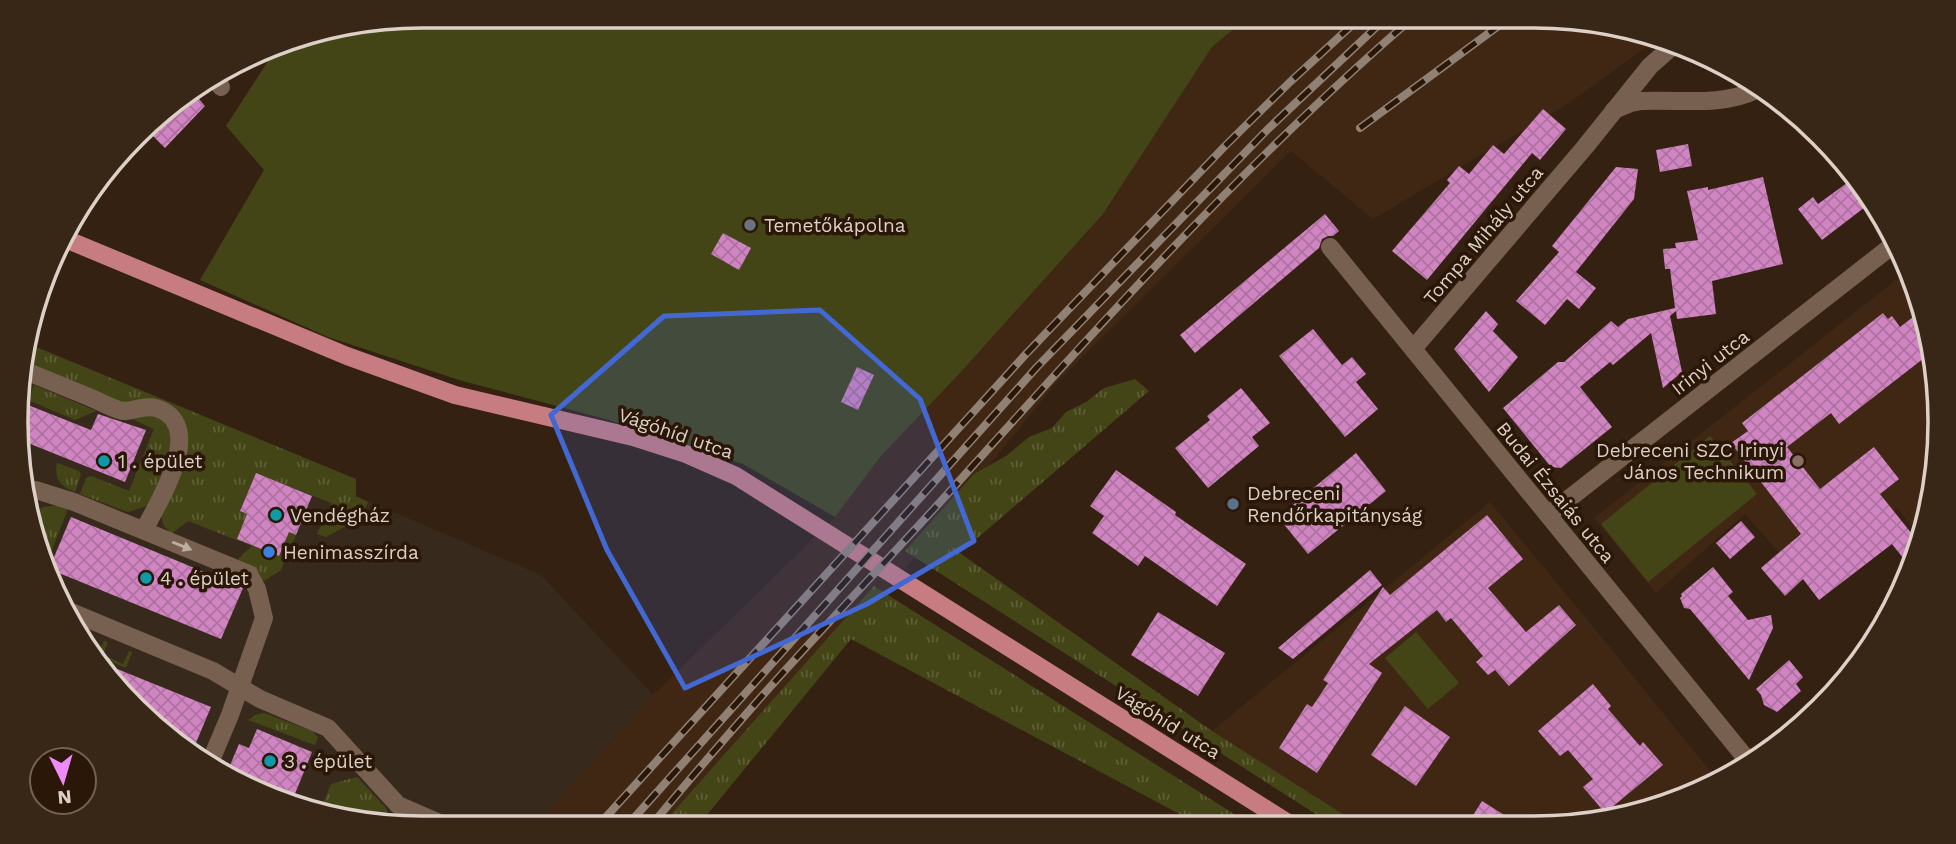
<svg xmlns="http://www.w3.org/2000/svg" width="1956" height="844" font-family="'Work Sans',sans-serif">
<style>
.commercial{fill:#372a1d}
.built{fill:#402714}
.grass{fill:url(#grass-tufts)}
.park{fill:#444517}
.building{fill:url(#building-cross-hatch)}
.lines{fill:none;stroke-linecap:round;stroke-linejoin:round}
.minor{stroke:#77604f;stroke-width:18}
.major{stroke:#c77c81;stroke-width:18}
.rail-casing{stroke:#918174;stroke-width:8}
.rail{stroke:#2a1708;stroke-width:5;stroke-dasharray:16;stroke-linecap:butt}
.oneway{fill:#beaea2}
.marked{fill:#4368d4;fill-opacity:0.2;stroke:#4368d4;stroke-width:5;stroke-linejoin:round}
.worship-dot{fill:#6b7280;stroke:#2a1708;stroke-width:2.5}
.culture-dot{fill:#0f9aa8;stroke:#2a1708;stroke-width:2.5}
.education-dot{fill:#8d6e63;stroke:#2a1708;stroke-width:2.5}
.service-dot{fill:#5c6f8a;stroke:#2a1708;stroke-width:2.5}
.shop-dot{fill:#3f7fe0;stroke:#2a1708;stroke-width:2.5}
.labels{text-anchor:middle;stroke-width:7;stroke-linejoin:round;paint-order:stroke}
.poi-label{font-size:19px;fill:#ddd0c6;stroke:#2a1708;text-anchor:start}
.street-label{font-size:19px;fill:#ddd0c6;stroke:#2a1708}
.rim{fill:none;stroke:#ddd0c6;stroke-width:3.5}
</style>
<defs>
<pattern id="grass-tufts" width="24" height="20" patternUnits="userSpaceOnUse" patternTransform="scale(1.75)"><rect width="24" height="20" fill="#444517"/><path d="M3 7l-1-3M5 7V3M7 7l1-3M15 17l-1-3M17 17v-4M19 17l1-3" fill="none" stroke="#5f5f37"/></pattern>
<pattern id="building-cross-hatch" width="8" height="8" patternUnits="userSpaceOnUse" patternTransform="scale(1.75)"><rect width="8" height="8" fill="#d184c2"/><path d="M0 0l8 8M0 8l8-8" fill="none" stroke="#ad72a0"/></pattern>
</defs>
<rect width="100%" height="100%" fill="#342111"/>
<polygon class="commercial" points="24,342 356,479 356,496 541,575 653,695 532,828 422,828 291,807 154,728 70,625 23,501"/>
<g class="built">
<polygon points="1249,16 1534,16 1660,37 1569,103 1373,219 1291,151 1056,383 697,827 532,828 653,695 835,517 881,456 960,373 1103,214 1212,47"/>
<polygon points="1906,272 1939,396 1921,537 1897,508 1803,580 1745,514 1656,593 1594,518"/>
<polygon points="1490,502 1603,639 1719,782 1713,787 1587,825 1360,825 1212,731"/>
</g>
<g class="grass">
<polygon points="24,342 356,479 356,496 368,502 356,528 344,527 326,537 317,534 331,503 256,473 240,510 247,514 279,556 289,532 296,535 281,570 264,581 238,559 252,546 188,521 171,534 163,524 161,513 182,419 124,405 23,363"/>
<polygon points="1135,379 1149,391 960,553 1212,731 1360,825 1341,825 1319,816 905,551 974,474 1006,456 1029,437 1052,428 1066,412 1086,402 1104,388"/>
<polygon points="34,385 96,411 75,420 28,400"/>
<polygon points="152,413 170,424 172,450 152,500 147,506 128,512 80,494 86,478 91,476 129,491 154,429 128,417"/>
<path d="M57,463L79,471L81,475L75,492C60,486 54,479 57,463Z"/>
<polygon points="60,505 69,506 47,563 29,516 43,507"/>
<polygon points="874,586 888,595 1253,826 1202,826 851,639 697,827 659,828"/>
<polygon points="104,641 108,642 103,655 123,664 129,651 132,652 126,668 96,656 91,651 99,653"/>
<polygon points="264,713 312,731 318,737 315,745 248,720 255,715"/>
<polygon points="357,777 386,808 387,814 427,828 320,811 331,784"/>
</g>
<g class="park">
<polygon points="422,16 1249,16 1212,47 1103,214 960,373 881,456 835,517 743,464 609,420 459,380 328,337 200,280 264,170 226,126 270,58 295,37"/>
<polygon points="1710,436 1757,494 1648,582 1601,524"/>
<polygon points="1416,632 1459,683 1428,709 1385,658"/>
</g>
<g class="building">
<polygon points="194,93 205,106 165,148 145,128 154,116"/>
<polygon points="1543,109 1566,129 1540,160 1532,153 1427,280 1392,251 1450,183 1447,180 1459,166 1469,174 1493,145 1504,154"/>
<polygon points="1688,144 1692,166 1660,172 1656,150"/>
<polygon points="1616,167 1638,169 1634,199 1576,272 1596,288 1579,309 1567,299 1545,325 1516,301 1559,252 1552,246"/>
<polygon points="1763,177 1783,264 1712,281 1716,314 1677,319 1676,311 1670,316 1682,372 1663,388 1651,333 1613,365 1610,362 1580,387 1612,427 1561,468 1551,467 1503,408 1558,362 1564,362 1611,321 1618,327 1628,319 1675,308 1670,269 1665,269 1663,249 1676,248 1675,243 1698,240 1687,191 1708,187 1708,190"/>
<polygon points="1851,180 1869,204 1822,240 1798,209 1813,197 1818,204"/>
<polygon points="1325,214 1339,231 1333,236 1328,236 1322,239 1319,248 1195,353 1180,335"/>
<polygon points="723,233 751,248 739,270 711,254"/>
<polygon points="1486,311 1498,324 1493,331 1518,357 1489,392 1454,349"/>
<polygon points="1883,313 1888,319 1892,316 1900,327 1917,314 1928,355 1839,424 1831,413 1787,447 1820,489 1874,447 1899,479 1880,494 1920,544 1919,553 1911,568 1892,544 1819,600 1803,579 1785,596 1761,568 1801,534 1731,443 1748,431 1742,423"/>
<polygon points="1313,329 1342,365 1352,357 1366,374 1356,382 1378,409 1345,437 1279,356"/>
<polygon points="857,367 874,375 858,410 841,402"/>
<polygon points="1241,388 1270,423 1252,437 1259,446 1208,488 1175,448 1210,420 1207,416"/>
<polygon points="23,403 91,430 98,414 146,430 125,482 23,441"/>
<polygon points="1356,453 1386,491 1308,554 1278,517"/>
<polygon points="1116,470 1176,512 1175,515 1246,564 1217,606 1145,556 1138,566 1092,533 1104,516 1090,506"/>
<polygon points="256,473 312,496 296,535 289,532 279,556 237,539 247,514 240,511"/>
<polygon points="1487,515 1523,559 1488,588 1526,632 1559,605 1576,625 1509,686 1495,670 1488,675 1476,662 1483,656 1451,618 1446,622 1437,610 1369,664 1382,673 1317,773 1279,748 1307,704 1312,707 1328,683 1323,680 1383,587 1390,595"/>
<polygon points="71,517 243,588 221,639 49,569"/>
<polygon points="1741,521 1755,537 1730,559 1716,543"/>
<polygon points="1713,567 1733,592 1728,596 1748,620 1771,615 1773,628 1749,680 1690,609 1684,608 1680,598 1682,596 1681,594"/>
<polygon points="1370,570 1382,585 1293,659 1278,648"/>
<polygon points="1158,612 1225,653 1198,696 1131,655"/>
<polygon points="1789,660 1803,677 1796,684 1801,691 1777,712 1764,705 1761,695 1756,689"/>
<polygon points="100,662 211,707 193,750 154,728"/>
<polygon points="1593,684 1611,706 1608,709 1640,746 1643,742 1663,765 1605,813 1583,787 1593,779 1568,750 1560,756 1538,731"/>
<polygon points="1405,706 1450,737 1416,786 1371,755"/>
<polygon points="257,729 312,752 290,806 228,770 239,744 249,748"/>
<polygon points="1482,801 1520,825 1467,825"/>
</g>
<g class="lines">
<g class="minor">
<polyline points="217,80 221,87"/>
<path d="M1614,110L1631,103L1641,101C1680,99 1720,107 1756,90"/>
<polyline points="1330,247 1749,762"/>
<polyline points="1413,349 1585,147 1650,66 1675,44"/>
<path d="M23,370C45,379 67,388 89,397C99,401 109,407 119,410C130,414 143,404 156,408C208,424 159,501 144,530"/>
<polyline points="23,500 36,490 74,502 249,574 257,589 264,618 230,715 211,760"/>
<polyline points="1548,515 1898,241"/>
<polyline points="64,609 213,671 260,699 328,728 398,805 451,828"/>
</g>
<polyline class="major" points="63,238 347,356 455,395 633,437 686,454 736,476 1293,826"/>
<defs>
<g id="rail">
<polyline points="1360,128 1512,16"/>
<polyline points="596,828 1025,355 1225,146 1290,82 1362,16"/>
<polyline points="625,828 1037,367 1268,129 1388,16"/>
<path d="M649,828C684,786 719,745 755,704C819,631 887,561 952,489C1099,325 1247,160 1415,16"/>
</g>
</defs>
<use href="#rail" class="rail-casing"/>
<use href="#rail" class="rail"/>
</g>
<defs><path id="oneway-solid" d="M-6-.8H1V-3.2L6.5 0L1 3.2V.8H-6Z" transform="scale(1.75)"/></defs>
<use class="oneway" href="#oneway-solid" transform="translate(182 546) rotate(22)"/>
<path class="marked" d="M820,310L920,399L974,541L867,604L685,688L607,550L551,415L664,316Z"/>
<circle class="worship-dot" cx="750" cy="225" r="7"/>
<g class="culture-dot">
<circle cx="104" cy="461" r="7"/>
<circle cx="276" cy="515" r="7"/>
<circle cx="146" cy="578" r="7"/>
<circle cx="270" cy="761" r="7"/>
</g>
<circle class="education-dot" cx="1798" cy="461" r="7"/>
<circle class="service-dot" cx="1233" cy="504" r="7"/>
<circle class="shop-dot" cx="269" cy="552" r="7"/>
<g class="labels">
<g class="poi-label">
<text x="764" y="232">Temetőkápolna</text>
<text x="1784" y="457" text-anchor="end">Debreceni SZC Irinyi<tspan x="1784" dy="22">János Technikum</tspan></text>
<text x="118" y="468">1 . épület</text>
<text x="1247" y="500">Debreceni<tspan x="1247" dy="22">Rendőrkapitányság</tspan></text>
<text x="290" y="522">Vendégház</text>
<text x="283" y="559">Henimasszírda</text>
<text x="160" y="585">4 . épület</text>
<text x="284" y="768">3 . épület</text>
</g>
<g class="street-label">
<text transform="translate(1483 235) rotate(-50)" y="7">Tompa Mihály utca</text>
<text transform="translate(1710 362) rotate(-38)" y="7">Irinyi utca</text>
<text transform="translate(676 433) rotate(19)" y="7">Vágóhíd utca</text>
<text transform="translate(1556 492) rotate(51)" y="7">Budai Ézsaiás utca</text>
<text transform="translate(1168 722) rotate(32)" y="7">Vágóhíd utca</text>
</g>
</g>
<path d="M0 0H1956V844H0ZM422 28H1534A394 394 0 0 1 1928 422V422A394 394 0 0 1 1534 816H422A394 394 0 0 1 28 422V422A394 394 0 0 1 422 28Z" fill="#382617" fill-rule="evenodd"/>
<path class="rim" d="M422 28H1534A394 394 0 0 1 1928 422V422A394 394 0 0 1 1534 816H422A394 394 0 0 1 28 422V422A394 394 0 0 1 422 28Z"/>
<g transform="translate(63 781) rotate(175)"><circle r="33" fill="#2a1708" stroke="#726154" stroke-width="2"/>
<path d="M0-5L12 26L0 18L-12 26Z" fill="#ef8bf6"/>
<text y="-10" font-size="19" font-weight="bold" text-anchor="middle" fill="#ddd0c6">N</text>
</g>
</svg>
